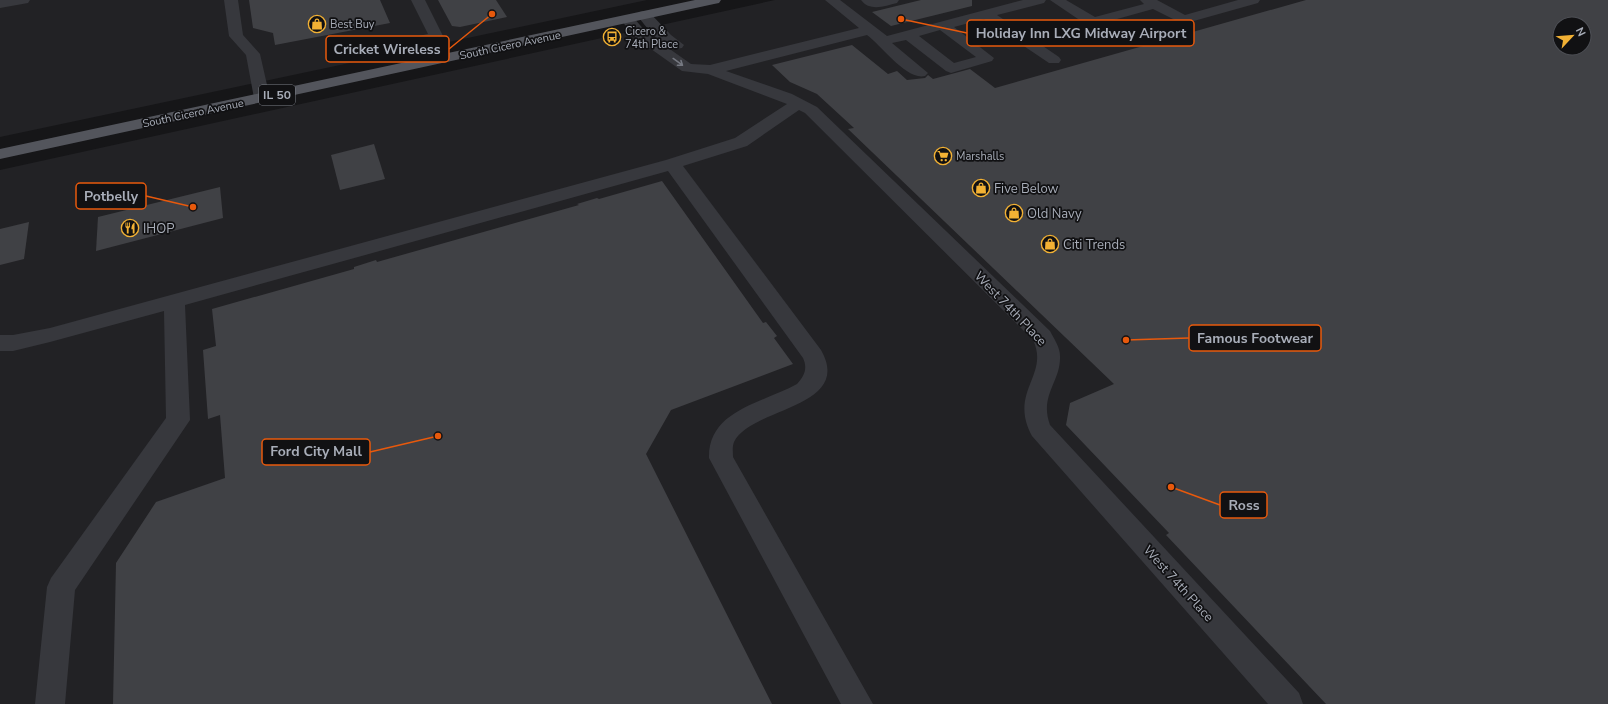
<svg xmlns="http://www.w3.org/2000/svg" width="1608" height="704" font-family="'Nunito Sans',sans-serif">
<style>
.built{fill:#222225;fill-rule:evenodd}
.building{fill:#404145;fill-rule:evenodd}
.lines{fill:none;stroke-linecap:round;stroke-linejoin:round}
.minor{fill:#37383d;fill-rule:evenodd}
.major{fill:#53555c;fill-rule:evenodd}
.oneway{stroke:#757881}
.labels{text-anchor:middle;stroke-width:3.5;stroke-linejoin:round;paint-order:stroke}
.far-poi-label{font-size:11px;fill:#a8adb8;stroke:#111113;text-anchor:start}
.far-street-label{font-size:11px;fill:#a8adb8;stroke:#111113}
.shield{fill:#111113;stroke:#7b7e86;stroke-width:1}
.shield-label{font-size:12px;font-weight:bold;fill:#a8adb8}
.poi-label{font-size:13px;fill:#a8adb8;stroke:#111113;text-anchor:start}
.street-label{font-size:13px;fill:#a8adb8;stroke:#111113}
.leader{fill:none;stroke:#e8590c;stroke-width:1.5}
.callout-dot{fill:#e8590c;stroke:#111113;stroke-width:1.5}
.callout{fill:#111113;stroke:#e8590c;stroke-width:1.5}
.callout-label{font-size:14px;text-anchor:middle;font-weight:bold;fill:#a8adb8}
</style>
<rect width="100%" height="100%" fill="#161618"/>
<g class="built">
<polygon points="0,0 647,0 0,137"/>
<path d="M775,0H1608V704H0V170ZM1560,24H1584V48H1560Z"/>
</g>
<g class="building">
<polygon points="249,0 380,0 390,23 275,45 273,33 253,28"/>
<polygon points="438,0 496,0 507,17 460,27 452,26"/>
<polygon points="921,0 972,0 972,6 891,26 872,12"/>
<path d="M1306,0H1608V704H1326L1166,535L1169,533L1066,425L1070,403L1114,384L848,129L854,128L817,94L790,82L772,65L852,45L888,74L897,71L907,80L925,78L928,75L933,79L970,69L995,88ZM1560,24H1584V48H1560Z"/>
<polygon points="374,144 385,179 340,190 331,155"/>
<polygon points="662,181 763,323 766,322 777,336 774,338 793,364 671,410 646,454 772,704 113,704 116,563 156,502 225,478 220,415 208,419 203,350 216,346 212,309 354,269 354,267 376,260 377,262 579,205 577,204 597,198 599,199"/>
<polygon points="220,187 223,218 96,251 98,217"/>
<polygon points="29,222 24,259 0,265 0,229"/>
</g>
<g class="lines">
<g class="minor">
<polygon points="0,0 30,0 28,3 0,8"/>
<polygon points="224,0 238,0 243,35 260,54 270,98 268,101 256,101 254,98 246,55 229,36"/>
<polygon points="411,0 425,0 443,36 441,39 412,45 421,65 419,68 409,68 407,65 397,43 399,40 428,34"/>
<path d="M825,0H840L887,36L1023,0H1046L1044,3L997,15L1059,57L1061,60L1059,63H1049L984,19L954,27L994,58L992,61L951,73L946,71L906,40L892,43L928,73L925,76C907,81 881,45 867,35L726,71L792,94L817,107L1050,331C1054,339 1060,347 1060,356C1061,382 1039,395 1050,425L1299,693L1303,704H1268L1032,436C1008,392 1050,375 1033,340L805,113L799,110L747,146L683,166L821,350C854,408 751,407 734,442C732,447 733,452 733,457L873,704H841L709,458C708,410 763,403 797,384C804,376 808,369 803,358L668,171L185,305L190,420L75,590L65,704H35L47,587L51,578L166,418L164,311L50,342L13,351H0V335H13L50,328L666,160L735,138L787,104L708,74L682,71L637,39L620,19L622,16H632L647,33L691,64L710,65L859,28ZM940,30L976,57L954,63L919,36Z"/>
<path d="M861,0H899L897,3C885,6 870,12 861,0Z"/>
<polygon points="1050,0 1066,0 1095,17 1144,4 1140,0 1157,0 1185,15 1238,0 1260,0 1258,3 1183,24 1153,9 1056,36 1051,35 1049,32 1051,29 1081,21"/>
<path d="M644,11L649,12L671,35L684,45L682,48C665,52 646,27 637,15L639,12Z"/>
</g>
<polygon class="major" points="695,0 721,0 719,3 714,4 0,159 0,149"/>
</g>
<defs><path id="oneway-shaft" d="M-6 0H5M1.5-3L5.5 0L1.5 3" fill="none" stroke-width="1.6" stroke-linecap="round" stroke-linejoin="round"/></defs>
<use class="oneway" href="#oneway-shaft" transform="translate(678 62) rotate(36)"/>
<defs>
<symbol id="shop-ring" viewBox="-11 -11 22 22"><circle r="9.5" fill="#111113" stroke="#f2b134" stroke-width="1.5"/><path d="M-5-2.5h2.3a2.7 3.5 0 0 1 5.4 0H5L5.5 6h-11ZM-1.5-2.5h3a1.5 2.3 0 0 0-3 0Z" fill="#f2b134"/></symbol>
<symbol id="bus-ring" viewBox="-11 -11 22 22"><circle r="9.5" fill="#111113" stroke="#f2b134" stroke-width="1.5"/><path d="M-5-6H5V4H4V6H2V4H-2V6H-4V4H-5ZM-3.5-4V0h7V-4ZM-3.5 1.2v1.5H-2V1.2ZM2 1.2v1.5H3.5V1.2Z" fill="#f2b134"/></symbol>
<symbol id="supermarket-ring" viewBox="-11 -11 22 22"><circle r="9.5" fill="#111113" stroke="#f2b134" stroke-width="1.5"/><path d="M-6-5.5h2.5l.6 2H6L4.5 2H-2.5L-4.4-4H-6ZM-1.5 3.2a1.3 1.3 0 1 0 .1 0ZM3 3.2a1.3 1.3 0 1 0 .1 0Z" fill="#f2b134"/></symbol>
<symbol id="restaurant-ring" viewBox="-11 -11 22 22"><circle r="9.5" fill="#111113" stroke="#f2b134" stroke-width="1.5"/><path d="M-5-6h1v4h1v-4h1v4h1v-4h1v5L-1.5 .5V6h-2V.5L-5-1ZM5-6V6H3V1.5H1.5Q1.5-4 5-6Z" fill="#f2b134"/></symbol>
</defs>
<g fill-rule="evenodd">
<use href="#shop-ring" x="307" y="14" width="20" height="20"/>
<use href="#bus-ring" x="602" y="27" width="20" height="20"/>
<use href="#supermarket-ring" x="933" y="146" width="20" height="20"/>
<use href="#shop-ring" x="971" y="178" width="20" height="20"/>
<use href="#shop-ring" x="1004" y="203" width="20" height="20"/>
<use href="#restaurant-ring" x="120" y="218" width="20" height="20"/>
<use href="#shop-ring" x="1040" y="234" width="20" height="20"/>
</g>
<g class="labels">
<g class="far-poi-label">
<text x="330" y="28">Best Buy</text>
<text x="625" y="35">Cicero &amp;<tspan x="625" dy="13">74th Place</tspan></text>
<text x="956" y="160">Marshalls</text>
</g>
<g class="far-street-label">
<text transform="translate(510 45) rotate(-12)" y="4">South Cicero Avenue</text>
<text transform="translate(193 113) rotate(-12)" y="4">South Cicero Avenue</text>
</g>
<rect class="shield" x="259" y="85" width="36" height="20" rx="3"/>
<g class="shield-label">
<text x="277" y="99">IL 50</text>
</g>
<g class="poi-label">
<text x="994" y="193">Five Below</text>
<text x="1027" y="218">Old Navy</text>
<text x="143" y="233">IHOP</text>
<text x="1063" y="249">Citi Trends</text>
</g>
<g class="street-label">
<text transform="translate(1011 308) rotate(46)" y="5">West 74th Place</text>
<text transform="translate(1179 583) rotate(48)" y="5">West 74th Place</text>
</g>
</g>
<path class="leader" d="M901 19L967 33M492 14L449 49M193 207L146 196M1126 340L1189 338M438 436L370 452M1171 487L1220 505"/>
<g class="callout-dot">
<circle cx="901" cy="19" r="4"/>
<circle cx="492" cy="14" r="4"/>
<circle cx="193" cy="207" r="4"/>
<circle cx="1126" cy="340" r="4"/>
<circle cx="438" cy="436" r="4"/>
<circle cx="1171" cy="487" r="4"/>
</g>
<g class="callout">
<rect x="967" y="20" width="227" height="26" rx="4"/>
<rect x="326" y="36" width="123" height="26" rx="4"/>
<rect x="76" y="183" width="70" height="26" rx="4"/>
<rect x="1189" y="325" width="132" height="26" rx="4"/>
<rect x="262" y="439" width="108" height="26" rx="4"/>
<rect x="1220" y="492" width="47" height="26" rx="4"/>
</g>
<g class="callout-label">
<text x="1081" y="38">Holiday Inn LXG Midway Airport</text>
<text x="387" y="54">Cricket Wireless</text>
<text x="111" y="201">Potbelly</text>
<text x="1255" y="343">Famous Footwear</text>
<text x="316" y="456">Ford City Mall</text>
<text x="1244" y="510">Ross</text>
</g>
<g transform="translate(1572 36) rotate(64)"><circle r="19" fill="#111113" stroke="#4d4f55"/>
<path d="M0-3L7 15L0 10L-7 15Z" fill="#f2b134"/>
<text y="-6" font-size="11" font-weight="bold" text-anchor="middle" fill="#a8adb8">N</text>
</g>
</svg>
